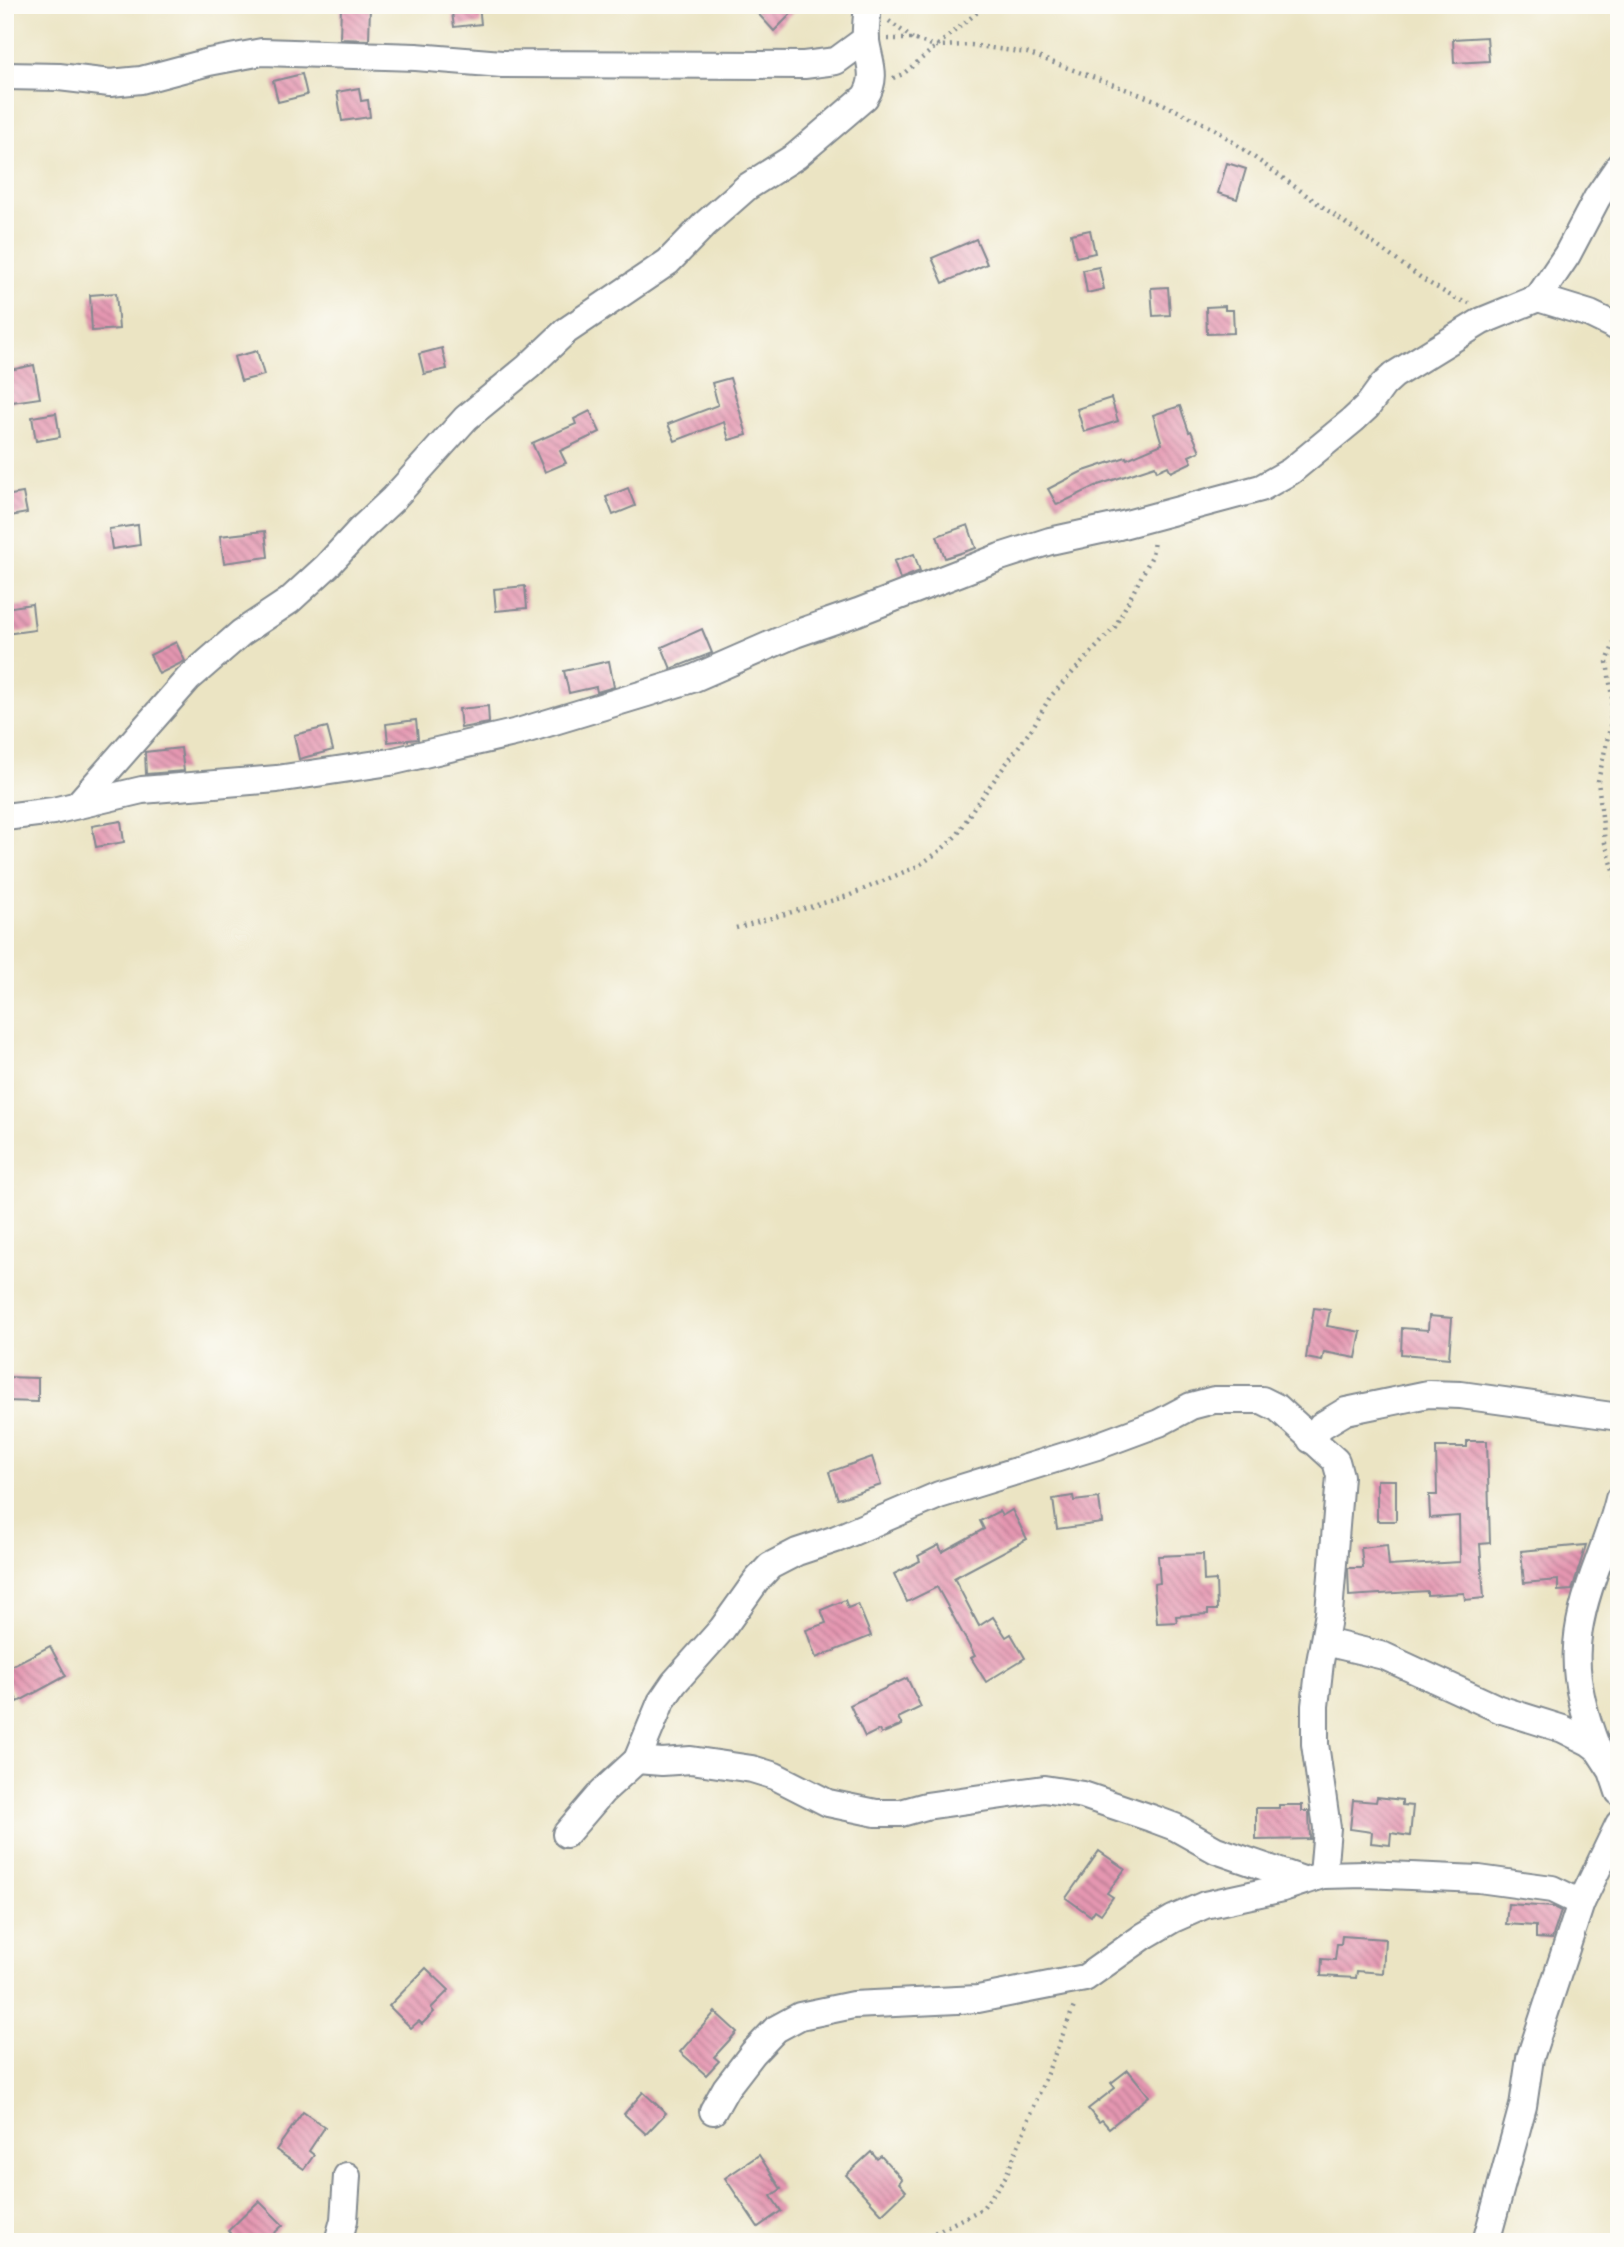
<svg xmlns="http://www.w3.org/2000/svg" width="1624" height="2247" font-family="'EB Garamond',serif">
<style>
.building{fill:url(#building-back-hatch)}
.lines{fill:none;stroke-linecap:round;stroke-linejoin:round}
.minor-casing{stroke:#838a90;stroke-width:30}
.path{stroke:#838a90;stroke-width:4.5;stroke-dasharray:2 5;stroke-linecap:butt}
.minor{stroke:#fff;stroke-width:26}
</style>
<defs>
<pattern id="building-back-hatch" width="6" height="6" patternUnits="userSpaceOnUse" patternTransform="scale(1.75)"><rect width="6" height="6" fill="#e597b1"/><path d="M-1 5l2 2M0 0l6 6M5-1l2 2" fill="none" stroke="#b97c93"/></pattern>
</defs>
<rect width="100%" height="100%" fill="#fdfcf7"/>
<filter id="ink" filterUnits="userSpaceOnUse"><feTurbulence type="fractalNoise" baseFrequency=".0143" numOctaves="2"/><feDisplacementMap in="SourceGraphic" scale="14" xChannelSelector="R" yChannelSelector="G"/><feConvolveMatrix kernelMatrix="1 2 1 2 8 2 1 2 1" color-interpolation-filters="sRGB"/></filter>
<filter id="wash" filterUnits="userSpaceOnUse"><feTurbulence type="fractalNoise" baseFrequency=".00686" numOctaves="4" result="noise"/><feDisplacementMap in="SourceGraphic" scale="28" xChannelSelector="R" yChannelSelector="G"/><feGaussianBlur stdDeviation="1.57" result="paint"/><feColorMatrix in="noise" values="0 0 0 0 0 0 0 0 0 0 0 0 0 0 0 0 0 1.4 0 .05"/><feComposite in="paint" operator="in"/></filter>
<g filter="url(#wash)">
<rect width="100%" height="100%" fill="#ebe4c3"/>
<g id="blocks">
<g class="building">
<polygon points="341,5 370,6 369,40 340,39"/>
<polygon points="451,5 479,5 481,24 454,27"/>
<polygon points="750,5 800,5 774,31"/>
<polygon points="1487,37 1489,61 1454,63 1453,39"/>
<polygon points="302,74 307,95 278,102 273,81"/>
<polygon points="359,88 361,101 368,100 370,117 342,121 337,92"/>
<polygon points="1227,163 1246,169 1237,199 1218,193"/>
<polygon points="1090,230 1095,253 1076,257 1071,234"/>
<polygon points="976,239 987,264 943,283 932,258"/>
<polygon points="1099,267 1104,289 1087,293 1083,270"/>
<polygon points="1168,287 1170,315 1153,316 1151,288"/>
<polygon points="116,293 119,329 92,331 90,295"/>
<polygon points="1225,306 1225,310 1233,310 1234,333 1207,334 1206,307"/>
<polygon points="442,348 447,369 424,374 419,354"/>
<polygon points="257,351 264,375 241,381 234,357"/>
<polygon points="34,365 40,398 5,403 5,371"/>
<polygon points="730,378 747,435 729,440 724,422 675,441 668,424 718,405 712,383"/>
<polygon points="1111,398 1118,421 1084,432 1077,409"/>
<polygon points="1180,406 1189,432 1191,431 1200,451 1189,456 1192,462 1171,472 1168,466 1157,471 1155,466 1098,485 1057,505 1048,489 1081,472 1126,457 1127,459 1162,444 1153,415"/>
<polygon points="590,411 600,432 560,451 566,463 545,472 532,443 576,424 574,419"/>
<polygon points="56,413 60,437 36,441 32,417"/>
<polygon points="628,488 635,506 613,515 606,497"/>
<polygon points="23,493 27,513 5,517 5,496"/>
<polygon points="138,525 140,545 112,549 109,529"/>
<polygon points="968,525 976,548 945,558 937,536"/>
<polygon points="265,531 268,557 224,563 220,536"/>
<polygon points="914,554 920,571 900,579 894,561"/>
<polygon points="525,586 527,608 496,611 494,589"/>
<polygon points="32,604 35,630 5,634 5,608"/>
<polygon points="702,629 712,653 671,669 662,647"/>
<polygon points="176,642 185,661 159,674 150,655"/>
<polygon points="609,661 614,687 597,692 596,687 569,693 564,671"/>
<polygon points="488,706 489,723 461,728 459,709"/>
<polygon points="416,720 418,739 388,742 386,724"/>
<polygon points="327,727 333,750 299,759 294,735"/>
<polygon points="181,748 184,771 146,774 145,752"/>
<polygon points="121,821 124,842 96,847 92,826"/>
<polygon points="1314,1308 1330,1310 1327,1326 1361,1332 1356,1358 1324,1352 1322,1361 1306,1358"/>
<polygon points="1429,1316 1452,1318 1449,1358 1401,1354 1402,1328 1428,1330"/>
<polygon points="5,1377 38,1378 38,1402 5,1401"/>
<polygon points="1467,1441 1487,1441 1490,1543 1480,1544 1484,1598 1465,1600 1464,1593 1427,1595 1427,1591 1349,1596 1348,1568 1363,1568 1361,1548 1387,1545 1389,1566 1460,1562 1459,1516 1430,1518 1429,1495 1437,1495 1436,1447 1467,1447"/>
<polygon points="872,1457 881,1485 838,1499 829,1472"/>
<rect x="1377" y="1480" width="19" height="41"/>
<polygon points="1073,1496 1074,1501 1099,1498 1102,1523 1057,1529 1053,1499"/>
<polygon points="1012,1510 1027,1539 954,1578 979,1626 993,1617 1006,1637 1011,1634 1025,1658 986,1682 971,1658 975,1656 937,1587 907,1602 894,1574 920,1561 918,1556 939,1545 942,1552 984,1529 980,1521 999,1511 1002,1516"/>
<polygon points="1586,1545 1572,1590 1558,1591 1558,1580 1524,1583 1521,1551"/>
<polygon points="1203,1554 1204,1581 1216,1580 1217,1610 1208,1610 1208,1614 1176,1616 1177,1622 1157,1623 1154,1584 1160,1583 1158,1556"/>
<polygon points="845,1600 848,1608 858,1604 871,1636 816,1658 806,1630 826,1623 821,1610"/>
<polygon points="50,1646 66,1676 18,1702 5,1677 5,1669"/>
<polygon points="907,1678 921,1707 898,1718 902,1725 881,1734 879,1730 865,1737 850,1705"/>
<polygon points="1377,1797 1402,1800 1402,1805 1413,1806 1410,1836 1391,1833 1390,1845 1371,1843 1372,1832 1350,1829 1353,1800 1376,1802"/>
<polygon points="1279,1805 1302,1805 1302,1811 1309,1811 1310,1839 1256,1840 1256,1808 1279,1808"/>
<polygon points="1099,1851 1125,1869 1107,1893 1113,1897 1101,1914 1095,1910 1091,1916 1066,1898"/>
<polygon points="1508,1904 1553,1907 1561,1911 1552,1939 1536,1938 1536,1926 1506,1924"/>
<polygon points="1342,1936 1385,1939 1383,1973 1357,1971 1356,1978 1321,1976 1322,1959 1335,1960 1337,1944 1341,1944"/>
<polygon points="426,1968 449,1990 431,2008 434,2012 422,2024 419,2021 411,2028 389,2006"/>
<polygon points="715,2012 737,2032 714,2057 719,2061 706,2075 680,2052"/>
<polygon points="1128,2070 1149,2096 1109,2128 1102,2120 1099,2122 1088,2109 1115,2088 1111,2083"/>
<polygon points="643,2092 666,2113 646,2134 624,2114"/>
<polygon points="303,2112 325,2127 309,2151 314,2155 304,2169 276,2150"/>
<polygon points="871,2152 877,2159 881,2156 902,2179 899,2183 906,2191 882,2214 846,2175"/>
<polygon points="759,2155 781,2189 771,2196 781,2211 758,2227 725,2178"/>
<polygon points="259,2201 283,2225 265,2242 239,2242 228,2231"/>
</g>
</g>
</g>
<g filter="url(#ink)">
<use href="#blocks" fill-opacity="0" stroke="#838a90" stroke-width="2"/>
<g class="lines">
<defs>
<g id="minor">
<polyline points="5,76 59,77 110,83 141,80 209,62 262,52 416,57 502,64 804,65 836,61 866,39"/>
<polyline points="1538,298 1567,255 1597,198 1619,166"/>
<path d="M79,803L188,679L241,633L289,601L327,566L360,530L393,499L466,418L528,367L566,331L668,262L705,224L747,187L796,156L865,97C878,77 869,62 866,41C865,29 867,17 868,5"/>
<polyline points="5,817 53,811 142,790 277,779 390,762 518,732 647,693 692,679 795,634 858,612 1000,557 1050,541 1119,526 1261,488 1291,471 1353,420 1367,407 1383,385 1394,375 1482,321 1538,298 1590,314 1619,328"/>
<polyline points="1311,1440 1321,1426 1346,1411 1428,1394 1461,1395 1619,1417"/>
<polyline points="1325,1642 1384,1656 1499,1709 1563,1729 1589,1742 1597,1748 1612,1771 1619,1792"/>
<path d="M1597,1748C1568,1674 1571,1634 1599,1560C1606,1540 1614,1521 1619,1499"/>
<polyline points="637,1760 662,1762 691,1760 752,1769 775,1776 828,1803 876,1813 901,1813 926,1806 1044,1789 1083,1795 1151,1818 1175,1827 1216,1850 1303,1880"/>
<polyline points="566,1834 602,1792 637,1760 661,1702 674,1683 722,1629 757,1580 770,1566 797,1552 836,1539 939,1495 1097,1446 1159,1423 1191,1406 1214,1400 1262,1400 1278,1408 1336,1461 1340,1476 1329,1613 1320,1662 1315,1706 1315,1744 1327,1828 1323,1875"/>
<polyline points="713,2111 726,2088 753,2053 776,2029 800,2016 853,2005 978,1999 1085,1978 1144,1936 1173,1919 1205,1905 1283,1888 1323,1875 1365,1874 1479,1879 1552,1889 1581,1903"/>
<polyline points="338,2242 344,2220 347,2176"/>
<polyline points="1486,2242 1523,2106 1530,2058 1581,1903 1619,1824"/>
</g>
</defs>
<use href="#minor" class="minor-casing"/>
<g class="path">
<polyline points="889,21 913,39"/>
<polyline points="888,39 913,39 935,46 971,45 1027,53 1155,100 1215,129 1424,280 1456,299 1469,303"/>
<polyline points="893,78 903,74 986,5"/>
<polyline points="1619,629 1607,662 1612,697 1610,728 1598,781 1605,843 1619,886"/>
<polyline points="736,928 848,896 918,866 940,851 958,834 973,809 1033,727 1050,697 1115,627 1152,556 1154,540"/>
<polyline points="916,2242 982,2209 1006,2176 1075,2004"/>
</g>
<use href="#minor" class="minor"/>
</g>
</g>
<rect width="1624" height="2247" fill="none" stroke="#fdfcf7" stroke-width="28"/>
</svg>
